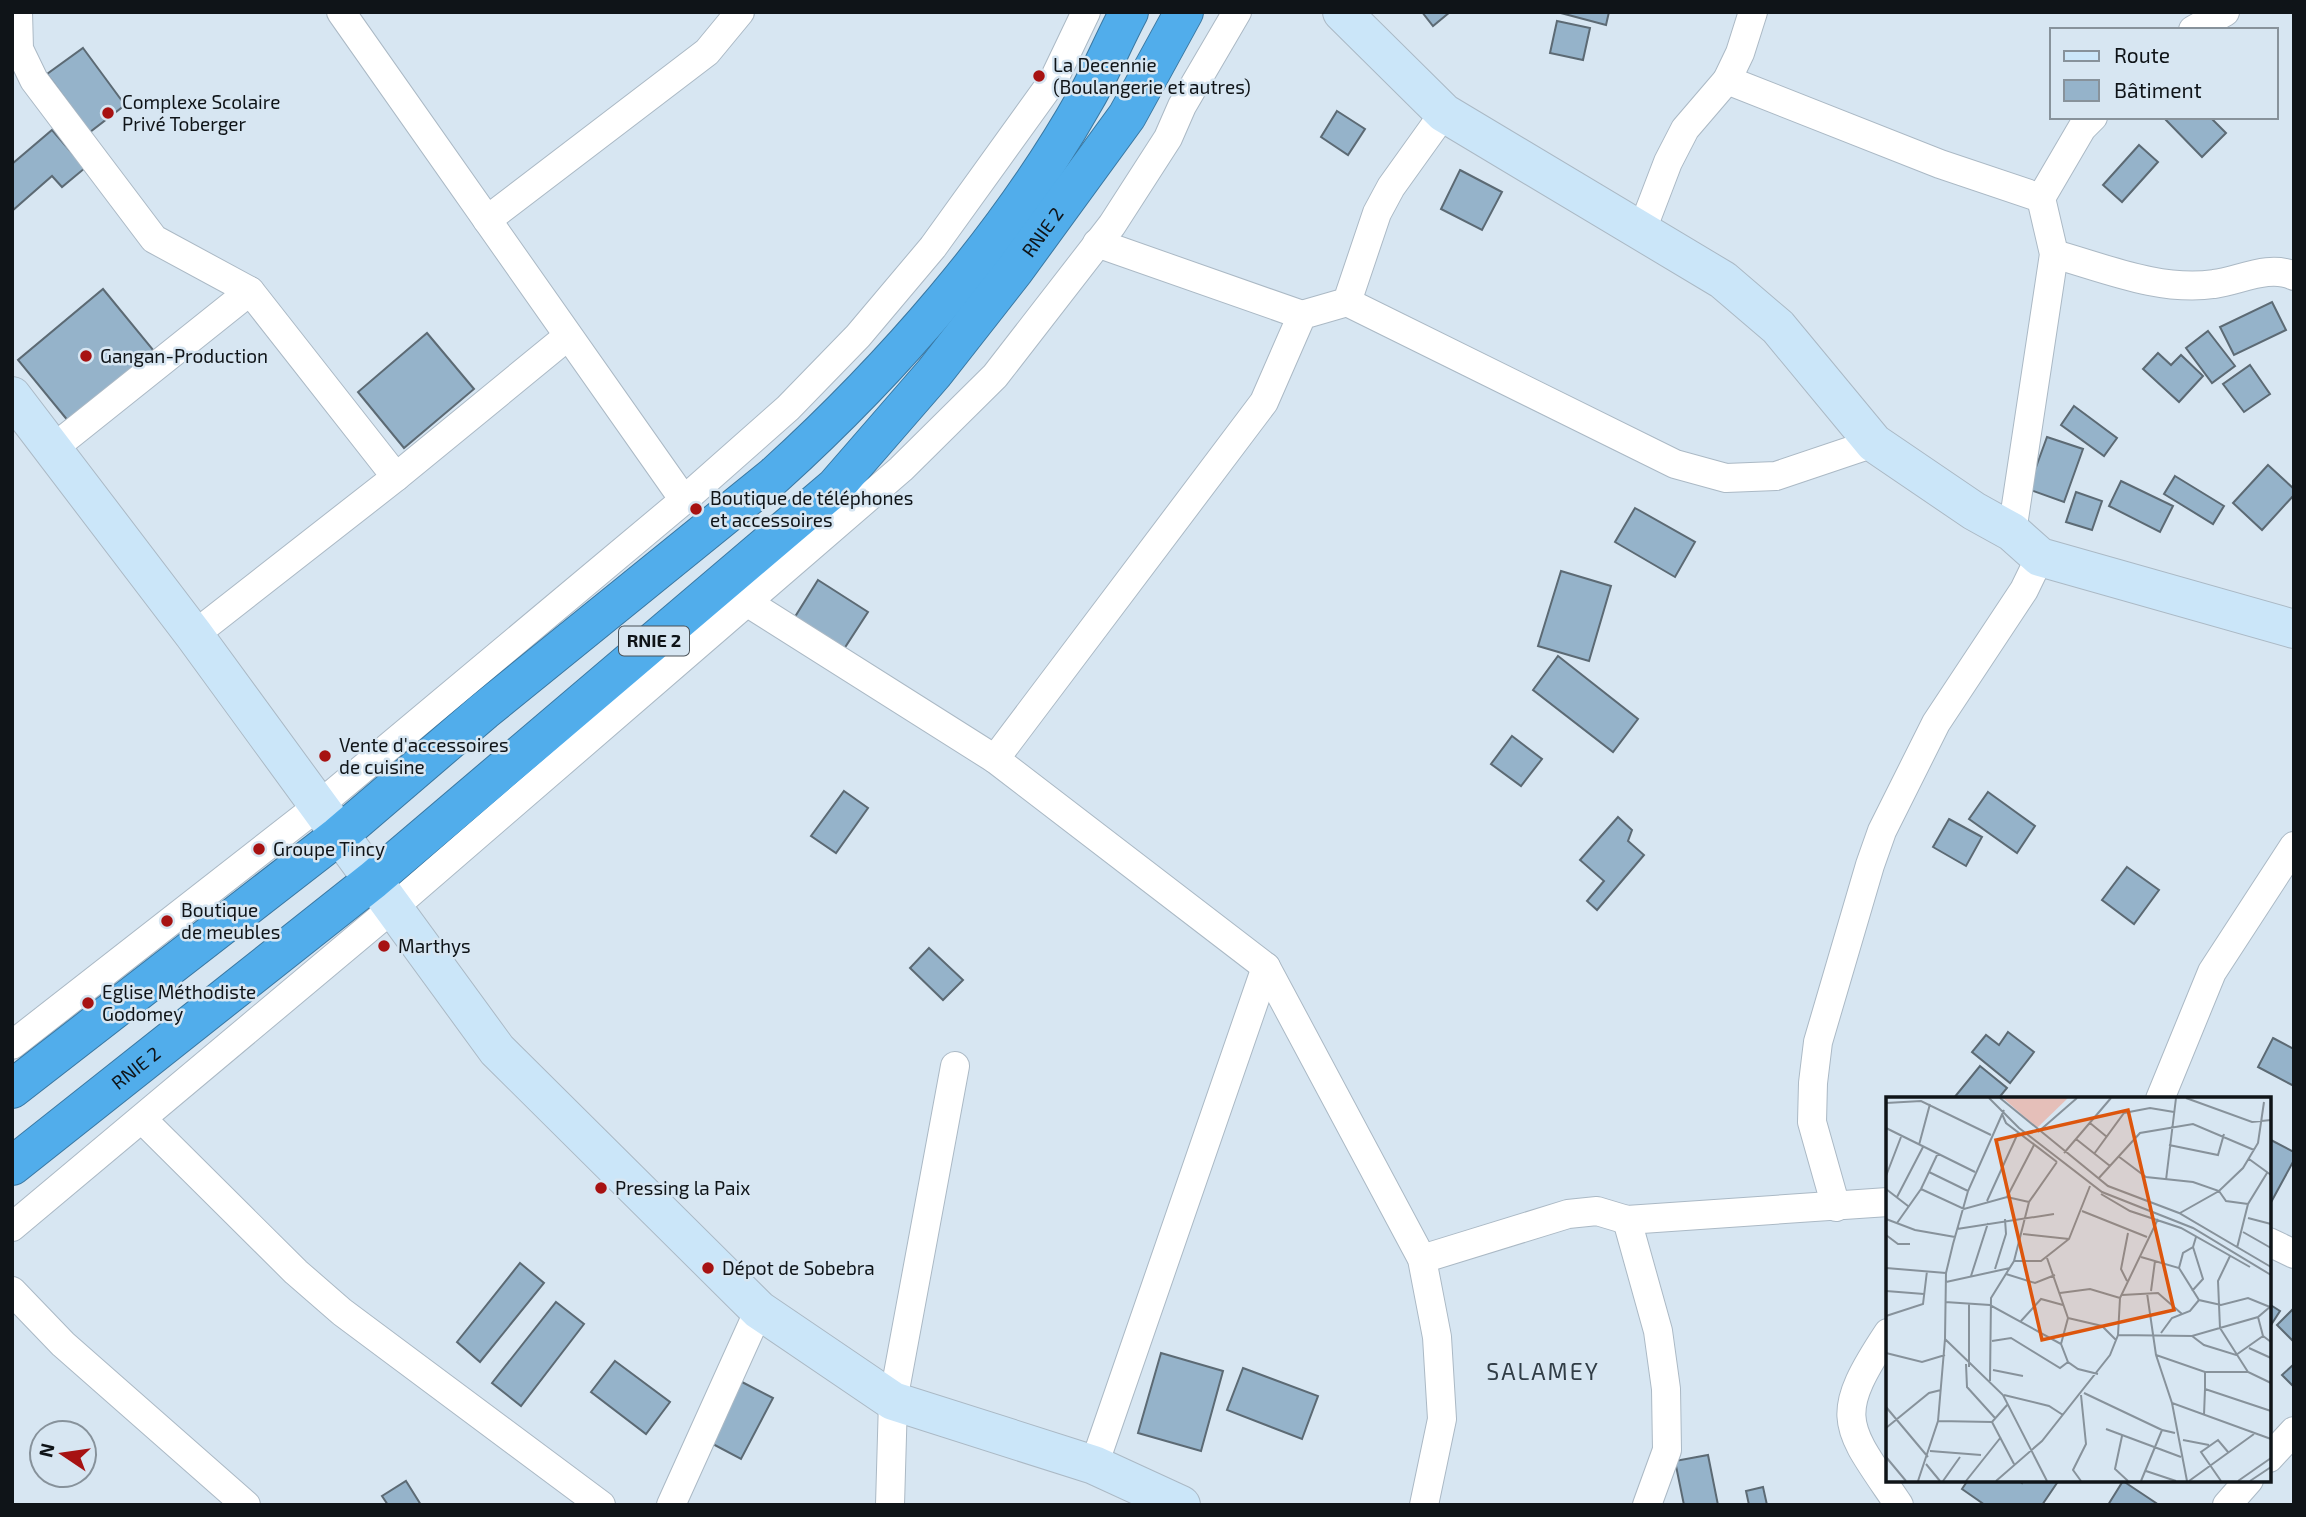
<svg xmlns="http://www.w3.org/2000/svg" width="2306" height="1517" font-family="'Exo 2',sans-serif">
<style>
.building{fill:#95b3ca;stroke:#5c6a74;stroke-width:2}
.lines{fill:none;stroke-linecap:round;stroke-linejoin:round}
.street-casing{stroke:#abb9c5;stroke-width:30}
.secondary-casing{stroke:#abb9c5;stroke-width:40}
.highway-casing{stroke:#3a77a1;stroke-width:40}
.street{stroke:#fff;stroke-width:28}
.secondary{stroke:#cbe6f9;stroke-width:38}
.highway{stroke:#51adeb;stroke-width:38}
.poi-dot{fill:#a71212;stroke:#d7e6f2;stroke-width:2.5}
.labels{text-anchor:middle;stroke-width:5;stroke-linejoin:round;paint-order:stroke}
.shield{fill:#d7e6f2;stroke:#4b5359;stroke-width:2}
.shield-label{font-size:18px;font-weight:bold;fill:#0f1418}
.poi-label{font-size:19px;fill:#0f1418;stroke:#d7e6f2;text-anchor:start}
.street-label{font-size:19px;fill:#0f1418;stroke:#d7e6f2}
.quarter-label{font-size:23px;letter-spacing:2px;fill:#313d46;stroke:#d7e6f2}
.inset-road{fill:none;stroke:#87929b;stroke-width:2}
.view{fill:#dd560d;fill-opacity:0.15;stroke:#dd560d;stroke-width:3.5}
.inset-edge{fill:none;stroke:#0f1418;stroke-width:3.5}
</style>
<rect width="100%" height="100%" fill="#d7e6f2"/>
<g class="building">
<polygon points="1422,12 1450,12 1433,26"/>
<polygon points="1557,12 1609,12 1606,25"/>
<polygon points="1557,21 1590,28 1583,60 1550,53"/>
<polygon points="83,48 125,105 90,132 47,74"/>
<polygon points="1337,111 1365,129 1348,155 1321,137"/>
<polygon points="2163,117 2210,117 2226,133 2202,157"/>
<polygon points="52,130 85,168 62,187 52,176 12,211 12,164"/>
<polygon points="2139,145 2158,162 2122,202 2103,185"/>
<polygon points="1460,170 1502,192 1482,230 1441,209"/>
<polygon points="103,289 154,351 69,422 18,360"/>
<polygon points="2272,302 2286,330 2234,355 2220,327"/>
<polygon points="2208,331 2235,366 2212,383 2186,348"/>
<polygon points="427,333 474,389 404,448 358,392"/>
<polygon points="2158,353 2171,365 2181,355 2203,376 2179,402 2143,369"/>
<polygon points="2250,365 2270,394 2244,412 2223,384"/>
<polygon points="2074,406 2117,438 2104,456 2061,425"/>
<polygon points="2047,437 2083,449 2064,502 2028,489"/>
<polygon points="2268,465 2294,489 2294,495 2262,530 2233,503"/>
<polygon points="2175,476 2224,506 2213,524 2164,494"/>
<polygon points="2121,481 2173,506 2160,532 2109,506"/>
<polygon points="2076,492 2102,501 2092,530 2066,522"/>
<polygon points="1635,508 1695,542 1675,577 1615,542"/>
<polygon points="1561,571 1611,586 1589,661 1538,646"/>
<polygon points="818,580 868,612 842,652 793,620"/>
<polygon points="1558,656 1638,719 1613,752 1533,690"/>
<polygon points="1512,736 1542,759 1521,786 1491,764"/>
<polygon points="844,791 868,808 836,853 811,836"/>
<polygon points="1988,792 2035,826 2017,853 1969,819"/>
<polygon points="1618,817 1632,830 1628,841 1644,855 1597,910 1587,901 1604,881 1580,860"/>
<polygon points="1949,819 1982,837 1966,866 1933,847"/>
<polygon points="2127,867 2159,890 2134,924 2102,900"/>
<polygon points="929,948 963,980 943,1000 910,968"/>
<polygon points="2008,1032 2034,1052 2010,1083 1972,1052 1986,1035 1999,1045"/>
<polygon points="2273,1038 2294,1049 2294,1086 2258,1067"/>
<polygon points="1980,1066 2007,1088 1998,1099 1953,1099"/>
<polygon points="2269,1139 2294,1152 2294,1160 2269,1206"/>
<polygon points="520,1263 544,1283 480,1362 457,1342"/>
<polygon points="556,1302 584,1324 521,1406 492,1383"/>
<polygon points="2269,1304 2280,1311 2269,1328"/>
<polygon points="2294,1308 2294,1342 2277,1325"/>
<polygon points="1161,1353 1223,1371 1201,1451 1138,1433"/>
<polygon points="615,1361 670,1402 646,1434 591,1392"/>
<polygon points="2294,1364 2294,1387 2282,1375"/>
<polygon points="1243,1368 1318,1396 1302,1439 1227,1410"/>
<polygon points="740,1381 773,1398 741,1459 709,1442"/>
<polygon points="1708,1455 1718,1505 1684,1505 1675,1461"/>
<polygon points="1968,1480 2018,1480 2022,1483 2024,1480 2059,1480 2042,1505 1985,1505 1962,1489"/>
<polygon points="406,1481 421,1505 388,1505 382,1496"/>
<polygon points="2123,1481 2159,1505 2108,1505"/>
<polygon points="1763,1487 1767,1505 1749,1505 1746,1491"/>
</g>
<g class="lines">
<defs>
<g id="street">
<polyline points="18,12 19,49 34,80 154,239 250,291 396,477"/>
<polyline points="341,12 684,500"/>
<polyline points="2193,30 2225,12"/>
<polyline points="1727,80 1940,164 2041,198"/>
<polyline points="487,220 707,52 740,12"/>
<polyline points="1642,230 1668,162 1685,129 1727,80 1740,53 1753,12"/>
<polyline points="1097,243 1302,315"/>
<path d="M2054,254C2104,268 2161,292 2214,284C2239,281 2269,264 2294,276"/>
<polyline points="1347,302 1675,464 1726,478 1776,476 1874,443"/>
<polyline points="51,450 250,291"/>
<polyline points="2012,532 2054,254 2041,198 2082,128 2093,117"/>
<polyline points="745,601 995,759 1266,967 1422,1259 1437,1337 1442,1419 1424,1505"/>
<polyline points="194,635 396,477 568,336"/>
<polyline points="995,759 1264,402 1302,315 1347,302 1377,213 1391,187 1444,113"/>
<polyline points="12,1045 318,806 684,500 788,408 858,336 933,247 1054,79 1086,12"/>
<polyline points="2160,1099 2212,972 2294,846"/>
<polyline points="143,1120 296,1272 342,1312 601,1505"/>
<polyline points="1836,1207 1812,1122 1813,1083 1818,1042 1870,865 1882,831 1936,723 2024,590 2040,557"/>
<polyline points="1627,1220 1658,1331 1666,1389 1667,1450 1647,1505"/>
<polyline points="12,1227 394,907 901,469 995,376 1112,225 1168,138 1182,106 1237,12"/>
<polyline points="2269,1242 2294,1254"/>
<polyline points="1422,1259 1568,1214 1597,1211 1627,1220 1888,1202"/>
<polyline points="12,1291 63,1344 246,1505"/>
<path d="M1888,1333C1831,1419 1845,1425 1899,1505"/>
<polyline points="2269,1458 2294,1431"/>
<polyline points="1094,1465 1266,967"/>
<polyline points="671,1505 759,1310"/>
<polyline points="890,1505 893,1401 955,1066"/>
<polyline points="2227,1505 2249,1480"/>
</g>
<g id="secondary">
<polyline points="1342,12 1444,113 1723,280 1778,327 1874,443 1974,511 2012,532 2040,557 2294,629"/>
<polyline points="12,396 194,635 497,1050 759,1310 893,1401 1094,1465 1181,1505"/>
</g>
<g id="highway">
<path d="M12,1089L338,836L484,711L774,476C891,370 1008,237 1086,98C1102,70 1114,40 1129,12"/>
<path id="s1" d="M12,1166L373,880L835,487L934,373L1014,271L1127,116L1184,12"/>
</g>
</defs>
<use href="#street" class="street-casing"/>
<use href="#secondary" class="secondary-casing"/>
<use href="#highway" class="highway-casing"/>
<use href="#street" class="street"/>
<use href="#secondary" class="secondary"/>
<use href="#highway" class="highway"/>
</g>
<g class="poi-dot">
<circle cx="1039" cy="76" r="7"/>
<circle cx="108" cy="113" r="7"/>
<circle cx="86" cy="356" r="7"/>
<circle cx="696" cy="509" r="7"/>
<circle cx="325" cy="756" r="7"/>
<circle cx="259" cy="849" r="7"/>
<circle cx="167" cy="921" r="7"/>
<circle cx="384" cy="946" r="7"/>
<circle cx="88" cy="1003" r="7"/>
<circle cx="601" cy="1188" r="7"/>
<circle cx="708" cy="1268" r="7"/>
</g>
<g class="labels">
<rect class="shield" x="619" y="626.5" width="70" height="29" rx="5"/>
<g class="shield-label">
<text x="654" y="647">RNIE 2</text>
</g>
<g class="poi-label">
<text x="1053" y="72">La Decennie<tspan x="1053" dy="22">(Boulangerie et autres)</tspan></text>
<text x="122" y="109">Complexe Scolaire<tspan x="122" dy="22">Privé Toberger</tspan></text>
<text x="100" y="363">Gangan-Production</text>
<text x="710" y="505">Boutique de téléphones<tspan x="710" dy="22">et accessoires</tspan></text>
<text x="339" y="752">Vente d'accessoires<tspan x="339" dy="22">de cuisine</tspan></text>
<text x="273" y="856">Groupe Tincy</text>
<text x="181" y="917">Boutique<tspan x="181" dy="22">de meubles</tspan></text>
<text x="398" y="953">Marthys</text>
<text x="102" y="999">Eglise Méthodiste<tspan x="102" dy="22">Godomey</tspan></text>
<text x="615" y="1195">Pressing la Paix</text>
<text x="722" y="1275">Dépot de Sobebra</text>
</g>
<g class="street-label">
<text dy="7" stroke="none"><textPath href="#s1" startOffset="1396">RNIE 2</textPath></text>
<text dy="7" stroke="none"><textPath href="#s1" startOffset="158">RNIE 2</textPath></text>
</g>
<g class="quarter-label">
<text x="1543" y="1380">SALAMEY</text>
</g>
</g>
<g transform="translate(1886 1097)">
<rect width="385" height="385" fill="#d7e6f2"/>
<path d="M117,1H182L151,31Z" fill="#e5bfb9"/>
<path class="inset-road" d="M103,1L133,31L216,95L307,131L385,178M114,1L222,89L293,116L385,170M300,1L366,25L385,23M0,6L35,4L105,38M118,13L82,94L67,147L60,176L59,242L117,298L161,384M116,17L120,26L171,65M204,26L221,40M0,31L89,75M152,35L191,1M190,42L224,69M33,48L44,7M283,48L332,58L338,37M178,56L225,1M208,57L238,16L264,11L288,15M232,59L260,80L307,85L333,94L340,104L362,107M363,62L385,78M43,75L82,94M0,79L15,40M212,82L254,36L307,27L368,53M280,83L290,1M0,92L22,109M35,92L78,112L121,100L143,105M215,97L244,114L295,131L364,170M11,100L37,50M121,100L148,48M101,104L132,36M196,114L261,140M294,116L333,94L357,71L372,46L378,5M362,121L385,127M0,122L29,133L69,140M11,126L35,92L52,56M71,132L168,117M357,135L385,151M137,137L183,142M0,138L12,147H24M351,151L362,107L381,76M344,159L332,184L334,231L362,275L385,286M255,160L293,171L313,203L335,208L362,201L384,210M161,161L182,221L175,247M128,164H155L183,142L204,89M0,171L60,176M293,171L297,156L307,150L310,140M109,172L120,137L119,122M120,177L149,186L169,178M85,179L102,126M241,184L235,172L242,136M60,185L124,171M0,194L38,197M265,194L269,164M306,194L317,182L307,150M174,196L204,192L234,201M261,196L270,258L319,275H362M236,198L272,196L296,217M59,205L104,208L175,247L182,265L192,272L212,277M83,207V270M0,219L37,207L41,174M372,220L377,239L385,245M182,221L216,229L230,243M135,224L155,202L177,208M275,236L286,221L304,214L313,203M232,238L306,239L372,220L385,209M306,239L318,248L350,258L377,239M106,244L125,241L174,271L182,265M363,251L385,261M0,256L36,265L59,258M270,258L286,306L385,342M80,267L81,290L109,321M107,273L137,279M319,275V292L385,314M104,284L105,201L128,164L143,105L171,65M198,296L276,333M118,298L163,309L177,318M286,306L301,384M0,310L42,360M318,318L319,292M52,324L106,325L122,307M106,325L128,367M0,331L43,296L55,293M220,332L295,360M236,339L229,372L242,384M297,343L323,348M44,354L95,358M0,360L20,384M40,367L54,384M260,374L290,384M32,384L52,324L59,242M57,384L74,360M80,384L115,340M110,384L156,344L224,258L232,238L234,201L272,122M195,384L187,373L200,347L195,298M255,384L276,333L289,336M303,384L368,337M335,384L315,355L332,343L342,355M352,384L385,361M364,384L385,370"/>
<path class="view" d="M242,13L288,213L156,243L110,43Z"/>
<rect width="385" height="385" class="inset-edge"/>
</g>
<rect width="2306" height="1517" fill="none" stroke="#0f1418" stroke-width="28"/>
<rect x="2050" y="28" width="228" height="91" fill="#d7e6f2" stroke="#87929b" stroke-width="2"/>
<rect x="2064" y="51" width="35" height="10" fill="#cbe6f9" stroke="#87929b" stroke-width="2"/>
<text x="2114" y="63" font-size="21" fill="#0f1418">Route</text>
<rect x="2064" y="80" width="35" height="21" fill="#95b3ca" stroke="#87929b" stroke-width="2"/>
<text x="2114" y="98" font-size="21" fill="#0f1418">Bâtiment</text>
<g transform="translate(63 1454) rotate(283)"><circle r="33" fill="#d7e6f2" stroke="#87929b" stroke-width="2"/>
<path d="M0-5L12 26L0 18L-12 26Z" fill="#a71212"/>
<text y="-10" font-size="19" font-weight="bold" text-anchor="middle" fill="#0f1418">N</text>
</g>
</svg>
